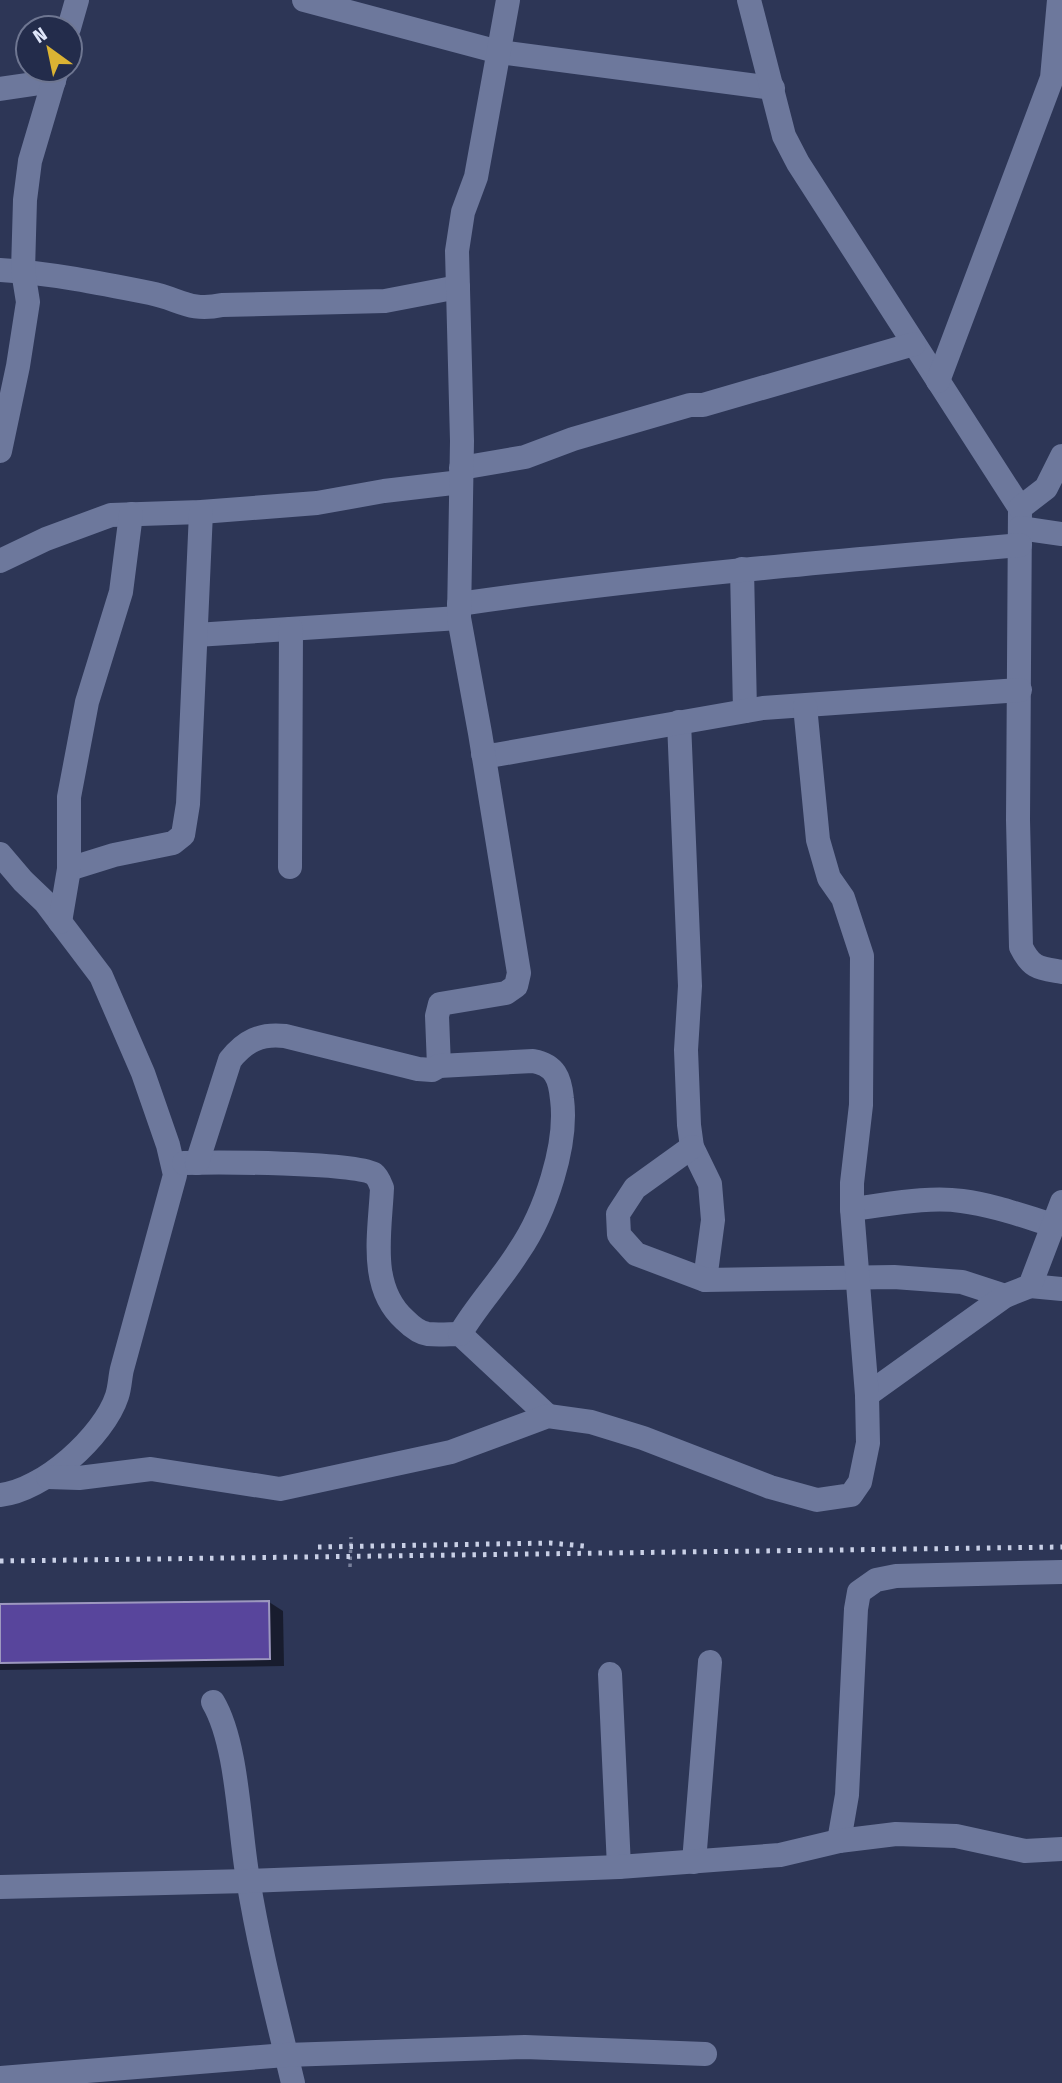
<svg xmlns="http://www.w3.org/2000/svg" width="1062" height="2083" font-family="'Fira Sans Condensed',sans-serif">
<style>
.shadow{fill:#0007}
.building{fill:#58459c;stroke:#9d98bf;stroke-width:2}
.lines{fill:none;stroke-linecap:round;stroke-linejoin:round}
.path{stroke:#78809b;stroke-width:3.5;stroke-dasharray:3.5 3.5;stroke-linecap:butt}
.minor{stroke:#6d789c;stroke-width:24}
.rail{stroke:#c9d0e6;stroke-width:5;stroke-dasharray:3.5 7;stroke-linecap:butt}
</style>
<rect width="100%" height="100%" fill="#2d3656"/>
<polygon class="shadow" points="269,1602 283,1611 284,1666 0,1670 0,1606"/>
<polygon class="building" points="269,1601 270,1659 0,1663 0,1604"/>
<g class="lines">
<polyline class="path" points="350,1567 351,1537"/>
<g class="minor">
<polyline points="304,0 499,52 773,88"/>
<path d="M749,0L784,136L798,163L1020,508L1018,820L1021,947C1032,969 1039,968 1062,972"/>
<polyline points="69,28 77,0"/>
<polyline points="0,89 54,81"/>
<path d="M0,270C50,273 100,283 150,293C180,299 189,312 222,305L385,301L458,287"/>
<polyline points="938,381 1052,78 1059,0"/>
<polyline points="0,451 18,366 28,302 23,271 25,200 30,161 57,70"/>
<polyline points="461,468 525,457 573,439 690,405 703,405 914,344"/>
<polyline points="1020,508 1046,488 1062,456"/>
<polyline points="1020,528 1062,534"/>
<polyline points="0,561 46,539 111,515 201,512 317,503 384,491 461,482"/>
<polyline points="742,569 745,711"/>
<path d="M459,604C645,577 832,561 1020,545"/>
<polyline points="196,635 459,618"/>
<polyline points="679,722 690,986 686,1050 689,1125 692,1147 710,1184 713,1220 705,1280"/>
<polyline points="483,754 495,755 763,708 1020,690"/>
<path d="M0,854L23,881L45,902L101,976L143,1073L168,1145L175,1175L122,1369C120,1377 120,1387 117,1396C104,1436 43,1491 0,1495"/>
<polyline points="290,867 291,629"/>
<polyline points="69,869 114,855 173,843 183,835 188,804 201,512"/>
<polyline points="60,922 69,869 69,797 87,702 121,592 131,514"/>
<polyline points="439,1066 437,1016 440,1004 506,993 516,986 519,973 480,733 459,618 462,441 457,251 463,212 476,177 508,0"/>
<polyline points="692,1147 635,1188 618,1214 619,1235 636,1254 705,1280 894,1277 962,1282 1005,1296"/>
<path d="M184,1163C212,1162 357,1162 374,1174C378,1177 380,1183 382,1188C380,1233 368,1287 405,1320C411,1326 420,1333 428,1334C438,1335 450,1334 460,1334L548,1416"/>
<path d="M197,1163L230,1060C245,1041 261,1033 285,1036L418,1069L432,1070L439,1066L533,1061C555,1065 560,1078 562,1099C568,1145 545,1213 519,1251C501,1280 477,1305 460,1334"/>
<path d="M852,1209C887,1205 927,1196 962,1201C993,1205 1023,1216 1053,1225"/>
<polyline points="1030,1286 1062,1289"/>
<polyline points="867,1395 1005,1296 1030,1286 1062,1202"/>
<polyline points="48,1477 79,1478 151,1469 280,1489 451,1452 548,1416 591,1422 643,1438 770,1487 817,1500 851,1495 860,1482 868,1443 867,1395 852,1209 852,1183 861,1105 862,956 843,898 829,878 818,840 805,706"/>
<polyline points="610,1674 619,1867"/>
<path d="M213,1702C238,1744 239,1829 248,1879C259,1947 277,2016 293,2083"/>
<polyline points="839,1841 847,1795 856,1609 859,1592 876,1580 896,1576 1062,1572"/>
<polyline points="694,1862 710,1662"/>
<polyline points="0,1887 248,1881 619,1867 780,1855 839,1841 896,1834 956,1836 1025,1851 1062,1849"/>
<polyline points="0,2078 286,2055 525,2047 705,2054"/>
</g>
<g class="rail">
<polyline points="318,1547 550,1543 584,1546"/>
<polyline points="0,1561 1062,1547"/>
</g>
</g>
<g transform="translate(49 49) rotate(327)"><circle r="33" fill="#232c4b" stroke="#6e7691" stroke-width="2"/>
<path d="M0-5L12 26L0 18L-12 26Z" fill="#dbb333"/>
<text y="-10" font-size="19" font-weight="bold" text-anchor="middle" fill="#dfe6fa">N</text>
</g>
</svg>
